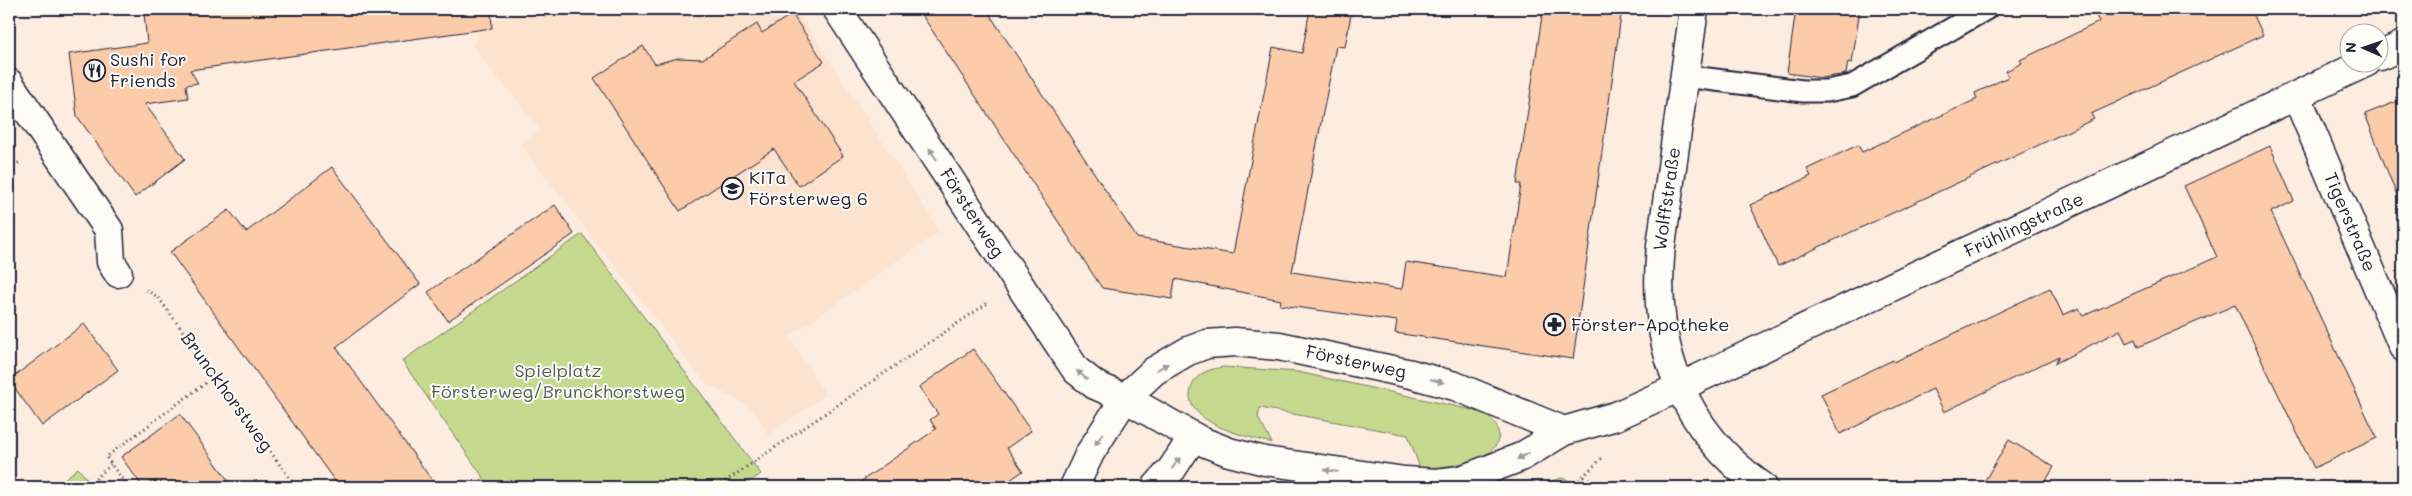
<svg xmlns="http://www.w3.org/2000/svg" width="2412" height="496" font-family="Mali,sans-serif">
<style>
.built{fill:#fce3d0}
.green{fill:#c6da8f;stroke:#747e65}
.building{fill:#fbcbaa;stroke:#22223b}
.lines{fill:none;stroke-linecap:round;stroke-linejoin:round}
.lane-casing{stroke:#22223b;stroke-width:25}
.street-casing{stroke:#22223b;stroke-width:31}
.path{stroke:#22223b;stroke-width:3;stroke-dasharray:1 4;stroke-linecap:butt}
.lane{stroke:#fdfcf7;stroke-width:21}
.street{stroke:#fdfcf7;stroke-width:28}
.oneway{fill:#9a9aa2}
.labels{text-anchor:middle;stroke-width:4;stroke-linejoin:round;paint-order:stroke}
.poi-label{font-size:18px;fill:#22223b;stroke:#fdfcf7;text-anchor:start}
.street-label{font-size:18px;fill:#22223b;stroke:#fdfcf7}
.park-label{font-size:18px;fill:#535954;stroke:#fdfcf7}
</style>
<rect width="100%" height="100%" fill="#fcede0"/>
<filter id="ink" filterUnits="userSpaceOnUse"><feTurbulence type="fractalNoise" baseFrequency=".02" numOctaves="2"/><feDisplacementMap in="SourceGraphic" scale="10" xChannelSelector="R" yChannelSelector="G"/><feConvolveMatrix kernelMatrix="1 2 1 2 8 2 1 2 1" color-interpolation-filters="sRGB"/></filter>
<g filter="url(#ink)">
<polygon class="built" points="516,9 796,9 940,231 789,337 826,395 768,435 753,409 705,383 520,144 540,129 472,46 484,22 505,18"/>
<g class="green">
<polygon points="582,234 761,474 742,487 490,487 402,361"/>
<path d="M1224,367L1298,372L1477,411C1487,415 1496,419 1498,431C1505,463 1440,468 1420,468L1408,435L1260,408L1258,418L1272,443C1248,437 1177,422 1192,386C1197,372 1211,369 1224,367Z"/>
<polygon points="78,468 93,487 54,487"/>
<polygon points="1562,478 1587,487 1532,487"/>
</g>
<g class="building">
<polygon points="177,9 491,9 492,28 190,70 198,83 186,85 188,98 145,104 185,159 135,197 77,116 69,54 147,43 144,13"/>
<polygon points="918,9 986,9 1137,238 1233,254 1273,47 1302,53 1310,9 1352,9 1345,47 1336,46 1292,272 1402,289 1406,262 1507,277 1521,184 1517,184 1543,9 1622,9 1573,359 1395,333 1397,321 1280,305 1281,300 1175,279 1172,299 1102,288"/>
<polygon points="1796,9 1860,9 1852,63 1848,62 1846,74 1822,78 1787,73"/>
<polygon points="2093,9 2251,9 2263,35 2091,114 2094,119 2007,160 1778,266 1750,205 1811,176 1807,169 1858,145 1862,152 1977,99 1975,93 2008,77 2006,71 2022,63 2020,60 2099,22"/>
<polygon points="792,14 824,62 794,81 843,156 799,186 774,149 680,211 594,78 643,46 655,64 678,58 703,59 757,24 762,33"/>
<polygon points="2403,99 2403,206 2401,206 2365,114"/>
<polygon points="2270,146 2294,201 2271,212 2377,438 2314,468 2235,305 2138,347 2135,339 2126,343 2120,330 2054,364 2059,356 1944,412 1933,389 1840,434 1821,394 1893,360 1894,362 2050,288 2063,315 2079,308 2083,316 2217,257 2184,186"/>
<polygon points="332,167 420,284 336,347 437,487 339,487 170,252 229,210 246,232"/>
<polygon points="555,205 574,234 448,321 428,292"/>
<polygon points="84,324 118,370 42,426 9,380"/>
<polygon points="973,349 1031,431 1007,448 1023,471 1000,487 853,487 936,429 930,420 938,414 919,387"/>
<polygon points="180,414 233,487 143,487 121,457"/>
<polygon points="2009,440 2054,467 2042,487 1981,487"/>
</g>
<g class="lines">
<defs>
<polyline id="lane" points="1684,76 1803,91 1827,91 1852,86 1986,9"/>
<g id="street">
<polyline points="837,9 1076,370 1095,385 1125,398 1201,441 1229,452 1265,461 1405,481 1437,483 1461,480 1521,457 1564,431 1616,416 1680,387 2367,62"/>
<path d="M1694,9L1661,246C1651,344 1681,429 1763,487"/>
<polyline points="2380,56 2403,45"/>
<polyline points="9,83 109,230 111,262 118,273"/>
<polyline points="2297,97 2403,347"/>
<polyline points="1074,487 1090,453 1125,398 1154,371 1188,351 1207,344 1235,342 1279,346 1411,374 1455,386 1564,431"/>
<polyline points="1156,487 1172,469 1193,437"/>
</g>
</defs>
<use href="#lane" class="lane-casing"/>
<use href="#street" class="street-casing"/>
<g class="path">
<polyline points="9,9 11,9"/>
<polyline points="9,168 20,162"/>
<polyline points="146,290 158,297 296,487"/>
<polyline points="1583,477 1602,487"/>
<polyline points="90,487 97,477 111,465"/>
<polyline points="128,487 106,457 215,376"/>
<polyline points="717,487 989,302"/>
<polyline points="1572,487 1602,458"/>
</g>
<use href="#lane" class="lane"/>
<use href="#street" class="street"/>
</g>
<defs><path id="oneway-solid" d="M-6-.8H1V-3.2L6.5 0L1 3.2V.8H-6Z" transform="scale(1.25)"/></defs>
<g class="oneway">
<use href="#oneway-solid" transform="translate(933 154) rotate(-123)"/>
<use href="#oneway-solid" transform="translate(1162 367) rotate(-30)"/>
<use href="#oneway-solid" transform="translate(1082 375) rotate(-140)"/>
<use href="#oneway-solid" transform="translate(1437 381) rotate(15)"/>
<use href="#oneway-solid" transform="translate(1099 439) rotate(122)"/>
<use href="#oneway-solid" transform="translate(1523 456) rotate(153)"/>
<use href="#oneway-solid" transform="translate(1176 463) rotate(-54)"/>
<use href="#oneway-solid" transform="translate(1331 471) rotate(-172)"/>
</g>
</g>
<defs>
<symbol id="restaurant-ring" viewBox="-11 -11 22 22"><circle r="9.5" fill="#fdfcf7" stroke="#22223b" stroke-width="1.5"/><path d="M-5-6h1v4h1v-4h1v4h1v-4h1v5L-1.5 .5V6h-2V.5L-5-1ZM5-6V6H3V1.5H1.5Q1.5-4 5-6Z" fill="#22223b"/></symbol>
<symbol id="school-ring" viewBox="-11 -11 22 22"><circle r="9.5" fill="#fdfcf7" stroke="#22223b" stroke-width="1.5"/><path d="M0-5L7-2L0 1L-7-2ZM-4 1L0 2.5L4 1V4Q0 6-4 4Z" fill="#22223b"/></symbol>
<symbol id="pharmacy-ring" viewBox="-11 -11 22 22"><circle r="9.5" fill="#fdfcf7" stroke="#22223b" stroke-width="1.5"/><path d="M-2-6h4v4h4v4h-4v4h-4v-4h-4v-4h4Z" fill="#22223b"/></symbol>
</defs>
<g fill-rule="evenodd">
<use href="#restaurant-ring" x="82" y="58" width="25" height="25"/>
<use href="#school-ring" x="720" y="176" width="25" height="25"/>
<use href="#pharmacy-ring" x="1542" y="312" width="25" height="25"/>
</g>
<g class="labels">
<g class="poi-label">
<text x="110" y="66">Sushi for<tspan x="110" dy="21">Friends</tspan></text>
<text x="749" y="184">KiTa<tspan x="749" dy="21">Försterweg 6</tspan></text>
<text x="1571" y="331">Förster-Apotheke</text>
</g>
<g class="street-label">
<text transform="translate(1667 199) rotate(-82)" y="6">Wolffstraße</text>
<text transform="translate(972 213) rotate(57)" y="6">Försterweg</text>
<text transform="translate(2350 222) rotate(67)" y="6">Tigerstraße</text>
<text transform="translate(2024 225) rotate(-25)" y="6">Frühlingstraße</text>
<text transform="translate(1356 362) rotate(12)" y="6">Försterweg</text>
<text transform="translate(227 392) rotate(54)" y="6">Brunckhorstweg</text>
</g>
<g class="park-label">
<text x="558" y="377">Spielplatz<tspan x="558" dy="21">Försterweg/Brunckhorstweg</tspan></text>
</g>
</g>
<rect width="2412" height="496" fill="none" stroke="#fdfcf7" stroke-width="30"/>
<rect x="15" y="15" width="2382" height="466" fill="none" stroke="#22223b" stroke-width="2" filter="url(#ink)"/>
<g transform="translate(2364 48) rotate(272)"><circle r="24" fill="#fdfcf7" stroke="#a5a5ac"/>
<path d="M0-4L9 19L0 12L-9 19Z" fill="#22223b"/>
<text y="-8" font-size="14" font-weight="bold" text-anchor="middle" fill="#22223b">N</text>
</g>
</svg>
